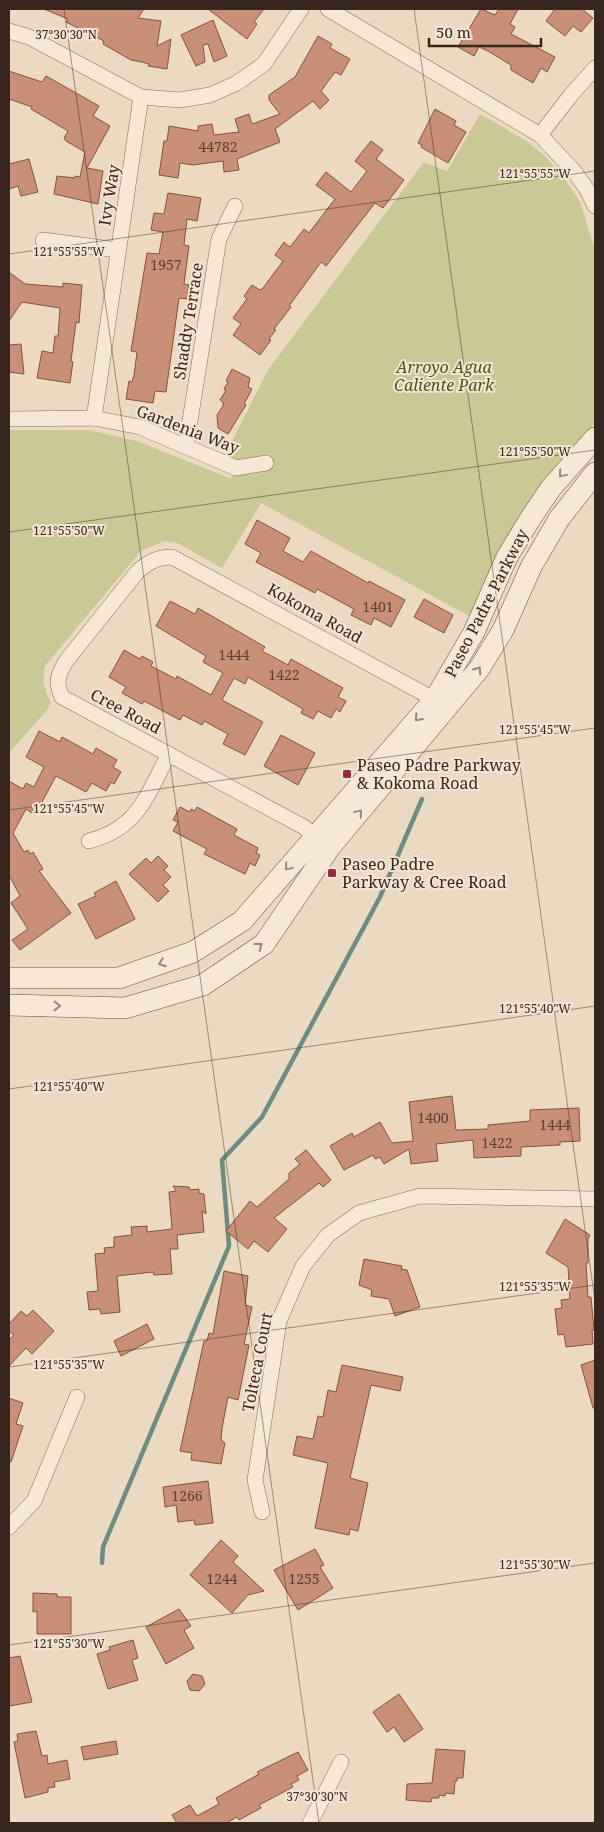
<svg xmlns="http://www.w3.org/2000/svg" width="604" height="1832" font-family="'Noto Serif',serif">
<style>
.green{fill:#cac897}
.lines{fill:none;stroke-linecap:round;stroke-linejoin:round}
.stream{stroke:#6c8d80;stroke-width:4.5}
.building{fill:#c98f79;stroke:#845141}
.minor-casing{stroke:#866b5a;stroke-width:16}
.secondary-casing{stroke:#674c3d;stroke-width:22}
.minor{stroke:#f7e8d5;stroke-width:15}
.secondary{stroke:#f7e8d5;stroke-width:21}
.oneway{stroke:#96877a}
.ticks{fill:none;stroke:#36261e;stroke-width:1;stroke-opacity:0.45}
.poi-dot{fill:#922c3c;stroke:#f4e5d2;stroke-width:2}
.labels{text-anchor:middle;stroke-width:4;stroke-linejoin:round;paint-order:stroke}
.number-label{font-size:14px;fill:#5b4035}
.street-label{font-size:16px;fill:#36261e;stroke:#f4e5d2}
.park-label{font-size:16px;font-style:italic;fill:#4d5225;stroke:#f4e5d2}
.poi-label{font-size:16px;fill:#36261e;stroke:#f4e5d2;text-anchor:start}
.ticks-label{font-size:12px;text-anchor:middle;fill:#36261e;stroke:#f4e5d2;stroke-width:4;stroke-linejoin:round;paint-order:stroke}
</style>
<rect width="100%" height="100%" fill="#ecd9c2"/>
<path class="green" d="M480,114L525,140L545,156L564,178L580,202L595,250V423L570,449L537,493L471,617L261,503L222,568L177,543L164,541L141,551L45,666C42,680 44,689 51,702L47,710L9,753V430H89L137,441L232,479L229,447L268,370L424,162L447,171Z"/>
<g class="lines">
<polyline class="stream" points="102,1563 103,1547 229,1246 222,1160 262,1117 380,897 422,799"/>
</g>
<g class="building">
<polygon points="44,9 144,9 138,18 161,21 157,46 171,39 167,69 148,66 149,64 142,62 131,60 103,44 104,41 66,22 68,19"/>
<polygon points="208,9 264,9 254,22 257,24 247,39"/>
<polygon points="481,9 495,15 499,9 518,9 510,24 515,27 511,34 555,57 547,72 541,68 533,83 511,70 511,65 488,51 479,47 474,56 458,47"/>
<polygon points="555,9 582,9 593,18 581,32 573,26 565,36 546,21"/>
<polygon points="213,20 227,56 214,62 208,44 203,45 205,62 196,66 181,35"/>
<polygon points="318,36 332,44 330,48 350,59 341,75 335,72 321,91 329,100 320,109 313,101 275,129 280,142 237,159 239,170 224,172 223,161 193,165 180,163 178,178 159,175 164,141 167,141 169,126 198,131 198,126 212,124 214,135 239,132 235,119 249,114 252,124 280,114 269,100 269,95 295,77"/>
<polygon points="9,71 42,82 46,76 99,106 93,116 110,126 87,168 103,171 98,204 54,194 57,176 75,178 75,176 80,177 85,152 66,141 64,138 68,131 31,109 32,107 9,99"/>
<polygon points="435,109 456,121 454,125 466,132 448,163 421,147 422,145 418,143"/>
<polygon points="371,141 383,150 376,159 404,180 383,208 375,203 326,266 321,262 289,306 291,307 274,329 276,330 269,339 271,340 260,355 233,335 241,324 233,318 247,299 244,296 252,285 260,290 263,288 283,261 275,255 284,242 290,247 304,229 309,233 335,199 316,185 326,172 351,192 367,171 355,161"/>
<polygon points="29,159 38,192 21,196 18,186 9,189 9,164"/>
<polygon points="168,193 201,198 197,221 187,219 184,245 189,246 184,284 189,285 187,299 179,298 166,392 155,391 153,403 126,399 129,381 132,382 134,375 137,352 131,351 147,253 159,254 163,232 151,230 154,213 164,214"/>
<polygon points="9,272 25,284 63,287 63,283 82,285 79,323 76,322 71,361 73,362 70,383 37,378 42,351 53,353 55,336 58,336 60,308 22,302 9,321"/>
<polygon points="21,344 24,374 9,372 9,345"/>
<polygon points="232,369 250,378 248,387 252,389 244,404 246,405 228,434 218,428 217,415 223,406 223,402 220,400 226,390 224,389 228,382 226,381"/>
<polygon points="257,520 290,538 283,551 303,562 311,551 368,583 369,581 405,600 391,627 374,618 371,625 351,615 354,609 317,589 315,593 256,562 261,553 245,544"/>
<polygon points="424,599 453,615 444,633 414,617"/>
<polygon points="170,601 195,614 198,608 265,647 262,651 288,665 291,659 343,688 338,697 346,701 340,712 336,709 331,718 318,711 313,719 301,713 303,709 248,677 245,684 234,678 222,700 263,722 245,755 223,744 228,734 204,721 202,725 183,715 180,720 144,701 142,704 122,693 126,687 109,677 124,650 140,659 142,656 153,662 151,666 176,679 177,676 211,695 223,673 203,662 206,656 156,626"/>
<polygon points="39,731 60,742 62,737 93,754 96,748 117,760 113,767 121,772 114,784 111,782 106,791 92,783 86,792 56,776 35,815 26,809 13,833 24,852 28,850 30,854 33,852 43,869 39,871 71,913 20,950 12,940 28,929 11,903 20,896 9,875 9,781 23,789 26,783 34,787 44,767 26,757"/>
<polygon points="281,735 315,753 298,785 264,766"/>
<polygon points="180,807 190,812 191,809 195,811 197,807 237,829 234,835 258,848 256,853 260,855 255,866 250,863 245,874 204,854 207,849 173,831 178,822 173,820"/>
<polygon points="158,856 168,866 164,870 171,877 163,885 169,891 158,902 129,874 146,858 151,863"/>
<polygon points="116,881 135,919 96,939 78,904 96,896 94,893"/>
<polygon points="452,1096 456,1130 488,1129 488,1125 530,1121 530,1110 579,1108 580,1141 560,1142 560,1145 521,1147 521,1156 474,1158 473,1140 436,1144 438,1161 411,1164 409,1149 384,1164 380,1157 375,1159 373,1155 344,1170 330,1146 352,1133 354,1137 380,1122 392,1143 413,1141 409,1102"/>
<polygon points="306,1150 331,1180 323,1187 319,1183 274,1218 287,1229 268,1252 254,1241 248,1249 226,1231 250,1201 257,1207 289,1179 289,1173 300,1164 295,1159"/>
<polygon points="173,1186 189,1187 190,1190 199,1189 199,1193 204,1194 206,1214 202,1211 204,1232 177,1235 178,1249 170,1249 172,1274 154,1275 153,1272 117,1276 120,1312 101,1314 100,1309 89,1310 87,1292 98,1291 95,1254 105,1253 104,1248 114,1247 114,1237 132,1235 131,1227 147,1226 147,1232 172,1229 169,1192 176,1191"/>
<polygon points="565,1219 590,1235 588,1239 588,1263 586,1263 588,1297 591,1297 594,1330 592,1330 593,1344 566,1347 564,1334 558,1335 555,1309 562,1308 561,1300 570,1299 568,1267 546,1253"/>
<polygon points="364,1259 402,1266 401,1269 407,1270 420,1307 395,1316 389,1299 371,1296 372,1290 359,1285"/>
<polygon points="224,1271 248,1276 245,1305 252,1307 244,1344 249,1345 238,1400 228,1397 222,1428 221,1440 225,1443 221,1464 191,1460 192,1453 180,1451 204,1341 207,1341 209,1333 213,1334"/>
<polygon points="33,1310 54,1331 32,1354 26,1348 9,1366 9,1340 14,1335 9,1331 9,1324 21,1311 27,1316"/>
<polygon points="147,1324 154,1339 121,1356 114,1341"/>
<polygon points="595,1360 595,1408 593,1408 581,1365"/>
<polygon points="342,1365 403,1377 400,1391 371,1385 350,1478 368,1483 358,1531 350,1529 349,1535 315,1528 328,1463 293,1455 297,1436 313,1439 318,1416 323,1417 328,1390 336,1392"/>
<polygon points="9,1398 23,1403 16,1424 23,1426 11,1462 9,1461"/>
<polygon points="208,1481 213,1523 195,1525 194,1520 178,1522 176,1505 165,1507 163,1487"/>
<polygon points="221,1540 238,1556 233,1562 264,1591 248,1595 232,1613 190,1575"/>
<polygon points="315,1549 324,1565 320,1567 333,1588 298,1610 274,1570"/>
<polygon points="33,1593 57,1594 57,1597 71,1597 71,1634 37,1634 37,1611 33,1612"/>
<polygon points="179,1609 191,1626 184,1630 194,1648 166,1664 146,1627"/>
<polygon points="133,1640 138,1658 132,1660 138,1680 108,1689 97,1654 110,1650 109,1647"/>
<polygon points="20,1656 32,1702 9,1706 9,1658"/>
<polygon points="193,1674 202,1676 205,1684 199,1691 190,1690 187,1681"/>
<polygon points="399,1694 423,1729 404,1742 394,1727 387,1732 373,1712"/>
<polygon points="36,1731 42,1756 47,1755 48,1764 67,1760 70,1779 54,1782 55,1787 48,1788 48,1792 25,1798 14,1742 18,1741 17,1734"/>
<polygon points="116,1741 118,1754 84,1760 81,1747"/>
<polygon points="436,1749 465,1751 463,1778 457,1778 457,1781 455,1781 454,1794 446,1793 445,1796 439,1795 439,1798 432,1798 431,1802 406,1800 407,1784 432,1783"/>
<polygon points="298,1752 308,1770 297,1776 299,1780 291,1784 293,1787 259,1805 261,1808 239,1820 237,1817 226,1823 177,1823 172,1815 190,1805 197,1816 219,1804 216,1798 259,1774 257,1772"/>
</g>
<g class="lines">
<defs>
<g id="minor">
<polyline points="328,9 540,135 573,170 586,188 595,206"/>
<polyline points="9,31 29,37 141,97 180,100 210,95 237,83 264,64 301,9"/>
<polyline points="540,135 571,95 595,68"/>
<polyline points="43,240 118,250"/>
<polyline points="94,418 141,97"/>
<polyline points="9,419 94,418 140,427 236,468 266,463"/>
<polyline points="186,446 219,239 235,206"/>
<path d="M89,841C139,828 146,796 169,754"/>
<path d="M322,842L304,827L62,697C55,682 58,675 66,661L138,571C149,562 157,557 172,557L443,704"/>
<polyline points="262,1512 255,1480 279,1321 303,1266 328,1235 359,1213 420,1196 595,1199"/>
<polyline points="9,1527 34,1501 77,1397"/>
<polyline points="310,1823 341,1762"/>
</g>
<g id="secondary">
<polyline points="9,978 119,978 193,952 242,921 435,699 474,632 507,557 530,519 551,488 595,438"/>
<polyline points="9,1005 125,1008 203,985 264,944 330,847 479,669 503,630 531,567 559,519 595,473"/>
</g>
</defs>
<use href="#minor" class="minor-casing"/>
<use href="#secondary" class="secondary-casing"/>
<use href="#minor" class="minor"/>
<use href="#secondary" class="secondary"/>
</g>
<defs><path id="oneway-chevron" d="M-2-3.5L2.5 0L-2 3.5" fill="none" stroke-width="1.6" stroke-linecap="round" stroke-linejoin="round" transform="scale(1.25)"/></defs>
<g class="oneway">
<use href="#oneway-chevron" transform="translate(562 474) rotate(130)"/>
<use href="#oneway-chevron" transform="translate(478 670) rotate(-55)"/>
<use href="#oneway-chevron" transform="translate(418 718) rotate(131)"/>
<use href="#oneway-chevron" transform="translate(359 813) rotate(-50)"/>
<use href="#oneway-chevron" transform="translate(288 867) rotate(130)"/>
<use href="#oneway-chevron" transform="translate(259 946) rotate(-38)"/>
<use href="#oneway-chevron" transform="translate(162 963) rotate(160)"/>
<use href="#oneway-chevron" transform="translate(57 1006) rotate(1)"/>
</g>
<path class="ticks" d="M64,9L319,1823M414,9L595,1301M9,254L595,171M9,532L595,450M9,810L595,728M9,1089L595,1006M9,1367L595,1285M9,1645L595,1563"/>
<g class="poi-dot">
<rect x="342" y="769" width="10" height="10" rx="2.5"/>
<rect x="327" y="868" width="10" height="10" rx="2.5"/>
</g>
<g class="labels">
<g class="number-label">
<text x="218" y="152">44782</text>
<text x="166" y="270">1957</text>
<text x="378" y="612">1401</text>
<text x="234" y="660">1444</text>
<text x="284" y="680">1422</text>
<text x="433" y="1123">1400</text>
<text x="555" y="1130">1444</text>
<text x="497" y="1148">1422</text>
<text x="187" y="1501">1266</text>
<text x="222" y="1584">1244</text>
<text x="304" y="1584">1255</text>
</g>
<g class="street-label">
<text transform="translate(109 195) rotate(-81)" y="6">Ivy Way</text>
<text transform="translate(188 321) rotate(-81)" y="6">Shaddy Terrace</text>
<text transform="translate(188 429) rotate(21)" y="6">Gardenia Way</text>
<text transform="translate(486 603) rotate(-63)" y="6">Paseo Padre Parkway</text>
<text transform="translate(315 613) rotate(29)" y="6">Kokoma Road</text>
<text transform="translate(126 711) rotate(28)" y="6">Cree Road</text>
<text transform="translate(257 1362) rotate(-79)" y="6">Tolteca Court</text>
</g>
<g class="park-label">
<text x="444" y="373">Arroyo Agua<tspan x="444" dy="18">Caliente Park</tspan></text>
</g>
<g class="poi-label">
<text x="357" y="771">Paseo Padre Parkway<tspan x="357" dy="18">&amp; Kokoma Road</tspan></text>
<text x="342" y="870">Paseo Padre<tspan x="342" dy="18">Parkway &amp; Cree Road</tspan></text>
</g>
</g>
<g class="ticks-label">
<text x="66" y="39">37°30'30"N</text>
<text x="535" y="178">121°55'55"W</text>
<text x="69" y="256">121°55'55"W</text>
<text x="535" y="456">121°55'50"W</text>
<text x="69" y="535">121°55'50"W</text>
<text x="535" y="734">121°55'45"W</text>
<text x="69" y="813">121°55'45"W</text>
<text x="535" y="1013">121°55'40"W</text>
<text x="69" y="1091">121°55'40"W</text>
<text x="535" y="1291">121°55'35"W</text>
<text x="69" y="1369">121°55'35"W</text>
<text x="535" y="1569">121°55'30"W</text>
<text x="69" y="1648">121°55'30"W</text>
<text x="317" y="1801">37°30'30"N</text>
</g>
<rect width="604" height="1832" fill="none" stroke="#36261e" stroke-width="20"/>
<path d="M429 38v8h112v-8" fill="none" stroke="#36261e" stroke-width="2.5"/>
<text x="436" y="38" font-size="15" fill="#36261e" stroke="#f4e5d2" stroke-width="4" paint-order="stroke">50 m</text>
</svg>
